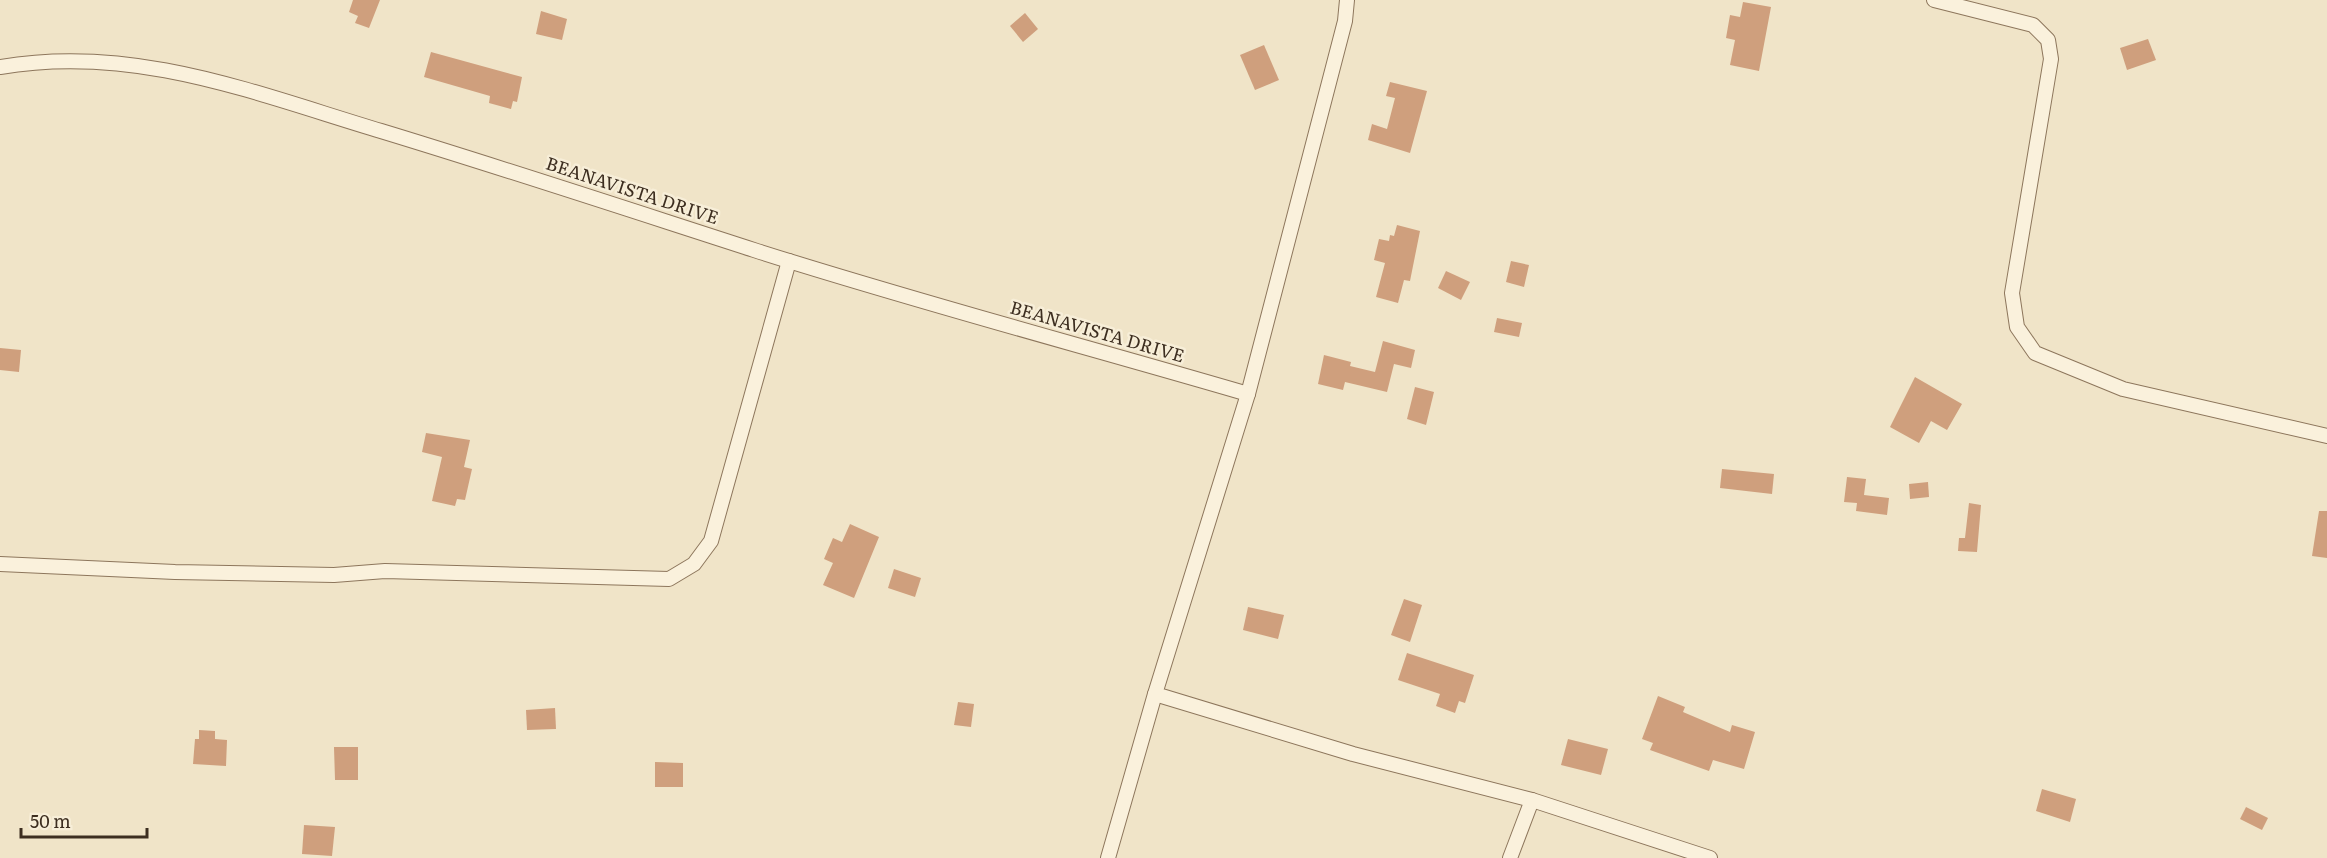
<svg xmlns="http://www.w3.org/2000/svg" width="2327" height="858" font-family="Literata,serif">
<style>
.building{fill:#cf9f7d}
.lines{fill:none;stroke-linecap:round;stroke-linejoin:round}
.minor-casing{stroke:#8d765c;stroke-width:16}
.minor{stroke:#faf1dc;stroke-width:14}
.labels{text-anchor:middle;stroke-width:5;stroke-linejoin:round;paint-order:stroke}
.street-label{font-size:18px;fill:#3d2e20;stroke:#f7eed8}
</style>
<rect width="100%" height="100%" fill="#f0e4c8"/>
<g class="building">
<polygon points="353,0 380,0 369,28 355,23 358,16 349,12"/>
<polygon points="1743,2 1771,7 1759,71 1730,65 1735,40 1726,38 1730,15 1740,17"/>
<polygon points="541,11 567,19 562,40 536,34"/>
<polygon points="1025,13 1038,29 1023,42 1010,26"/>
<polygon points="2148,39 2156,60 2127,70 2120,48"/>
<polygon points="1264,45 1279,80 1255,90 1240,55"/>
<polygon points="431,52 522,77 517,102 513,101 511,109 489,103 490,96 424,77"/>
<polygon points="1390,82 1427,91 1410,153 1368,140 1372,124 1387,129 1395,98 1386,96"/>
<polygon points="1397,225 1420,231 1410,281 1404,280 1398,303 1376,297 1385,263 1374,260 1379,239 1389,241 1390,235 1394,236"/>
<polygon points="1511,261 1529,265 1524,287 1506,282"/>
<polygon points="1446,271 1470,282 1461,300 1438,288"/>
<polygon points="1497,318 1522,323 1519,337 1494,332"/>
<polygon points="1383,341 1415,350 1411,368 1394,364 1387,392 1345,382 1343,390 1318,384 1324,355 1351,362 1350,366 1375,372"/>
<polygon points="0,348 21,350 19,372 0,370"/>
<polygon points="1915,377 1962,404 1947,430 1931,421 1919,443 1890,427"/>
<polygon points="1415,387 1434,392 1426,425 1407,419"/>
<polygon points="426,433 470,440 464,467 472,469 465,500 457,499 455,506 432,501 442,457 422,452"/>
<polygon points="1722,469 1774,474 1772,494 1720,488"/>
<polygon points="1847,477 1866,479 1864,495 1889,498 1887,515 1856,511 1857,503 1844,502"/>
<polygon points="1928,482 1929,497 1910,499 1909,484"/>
<polygon points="1969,503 1981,505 1977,552 1958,551 1959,538 1965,538"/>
<polygon points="2319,511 2327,511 2327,558 2312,556"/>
<polygon points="850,524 879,537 854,598 823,585 833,563 824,559 833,538 842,542"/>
<polygon points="894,569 921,578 915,597 888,588"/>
<polygon points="1404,599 1422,605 1410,642 1391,635"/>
<polygon points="1248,607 1284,615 1278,639 1243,630"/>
<polygon points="1407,653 1474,675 1465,703 1459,701 1455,713 1436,706 1440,694 1398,680"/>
<polygon points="1658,696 1685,707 1683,712 1730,732 1732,725 1755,732 1744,769 1713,760 1709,771 1650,750 1653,743 1642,739"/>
<polygon points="958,702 974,704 971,727 954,725"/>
<polygon points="555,708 556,729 527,730 526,710"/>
<polygon points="199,730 215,731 215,739 227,740 226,766 193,764 195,739 199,739"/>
<polygon points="1568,739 1608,749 1601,775 1561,765"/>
<polygon points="334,747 358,747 358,780 335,780"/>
<polygon points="655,762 683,763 683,787 655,787"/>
<polygon points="2042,789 2076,799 2070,822 2036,811"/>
<polygon points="2246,807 2268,818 2262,830 2240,819"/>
<polygon points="304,825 335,827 332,856 302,854"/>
</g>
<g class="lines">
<defs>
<g id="minor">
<polyline points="1347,0 1345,21 1248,394 1155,694 1353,754 1532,800 1710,858"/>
<polyline points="1934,0 2033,25 2048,40 2051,59 2012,293 2017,327 2035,353 2123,389 2327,436"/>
<path d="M0,67C135,44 254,93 381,131C506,169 630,210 754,250C917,302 1084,346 1248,394"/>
<polyline points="0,564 175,572 334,575 385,571 669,579 694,564 711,541 789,261"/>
<polyline points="1108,858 1155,694"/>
<polyline points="1510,858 1532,800"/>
</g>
</defs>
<use href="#minor" class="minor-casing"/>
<use href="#minor" class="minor"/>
</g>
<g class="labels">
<g class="street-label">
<text transform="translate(632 191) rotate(18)" y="6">BEANAVISTA DRIVE</text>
<text transform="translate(1097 332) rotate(16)" y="6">BEANAVISTA DRIVE</text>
</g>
</g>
<path d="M21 828v9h126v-9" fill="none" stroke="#3d2e20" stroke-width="3"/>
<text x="30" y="828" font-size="18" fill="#3d2e20" stroke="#f7eed8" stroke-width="4.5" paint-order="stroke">50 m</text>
</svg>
